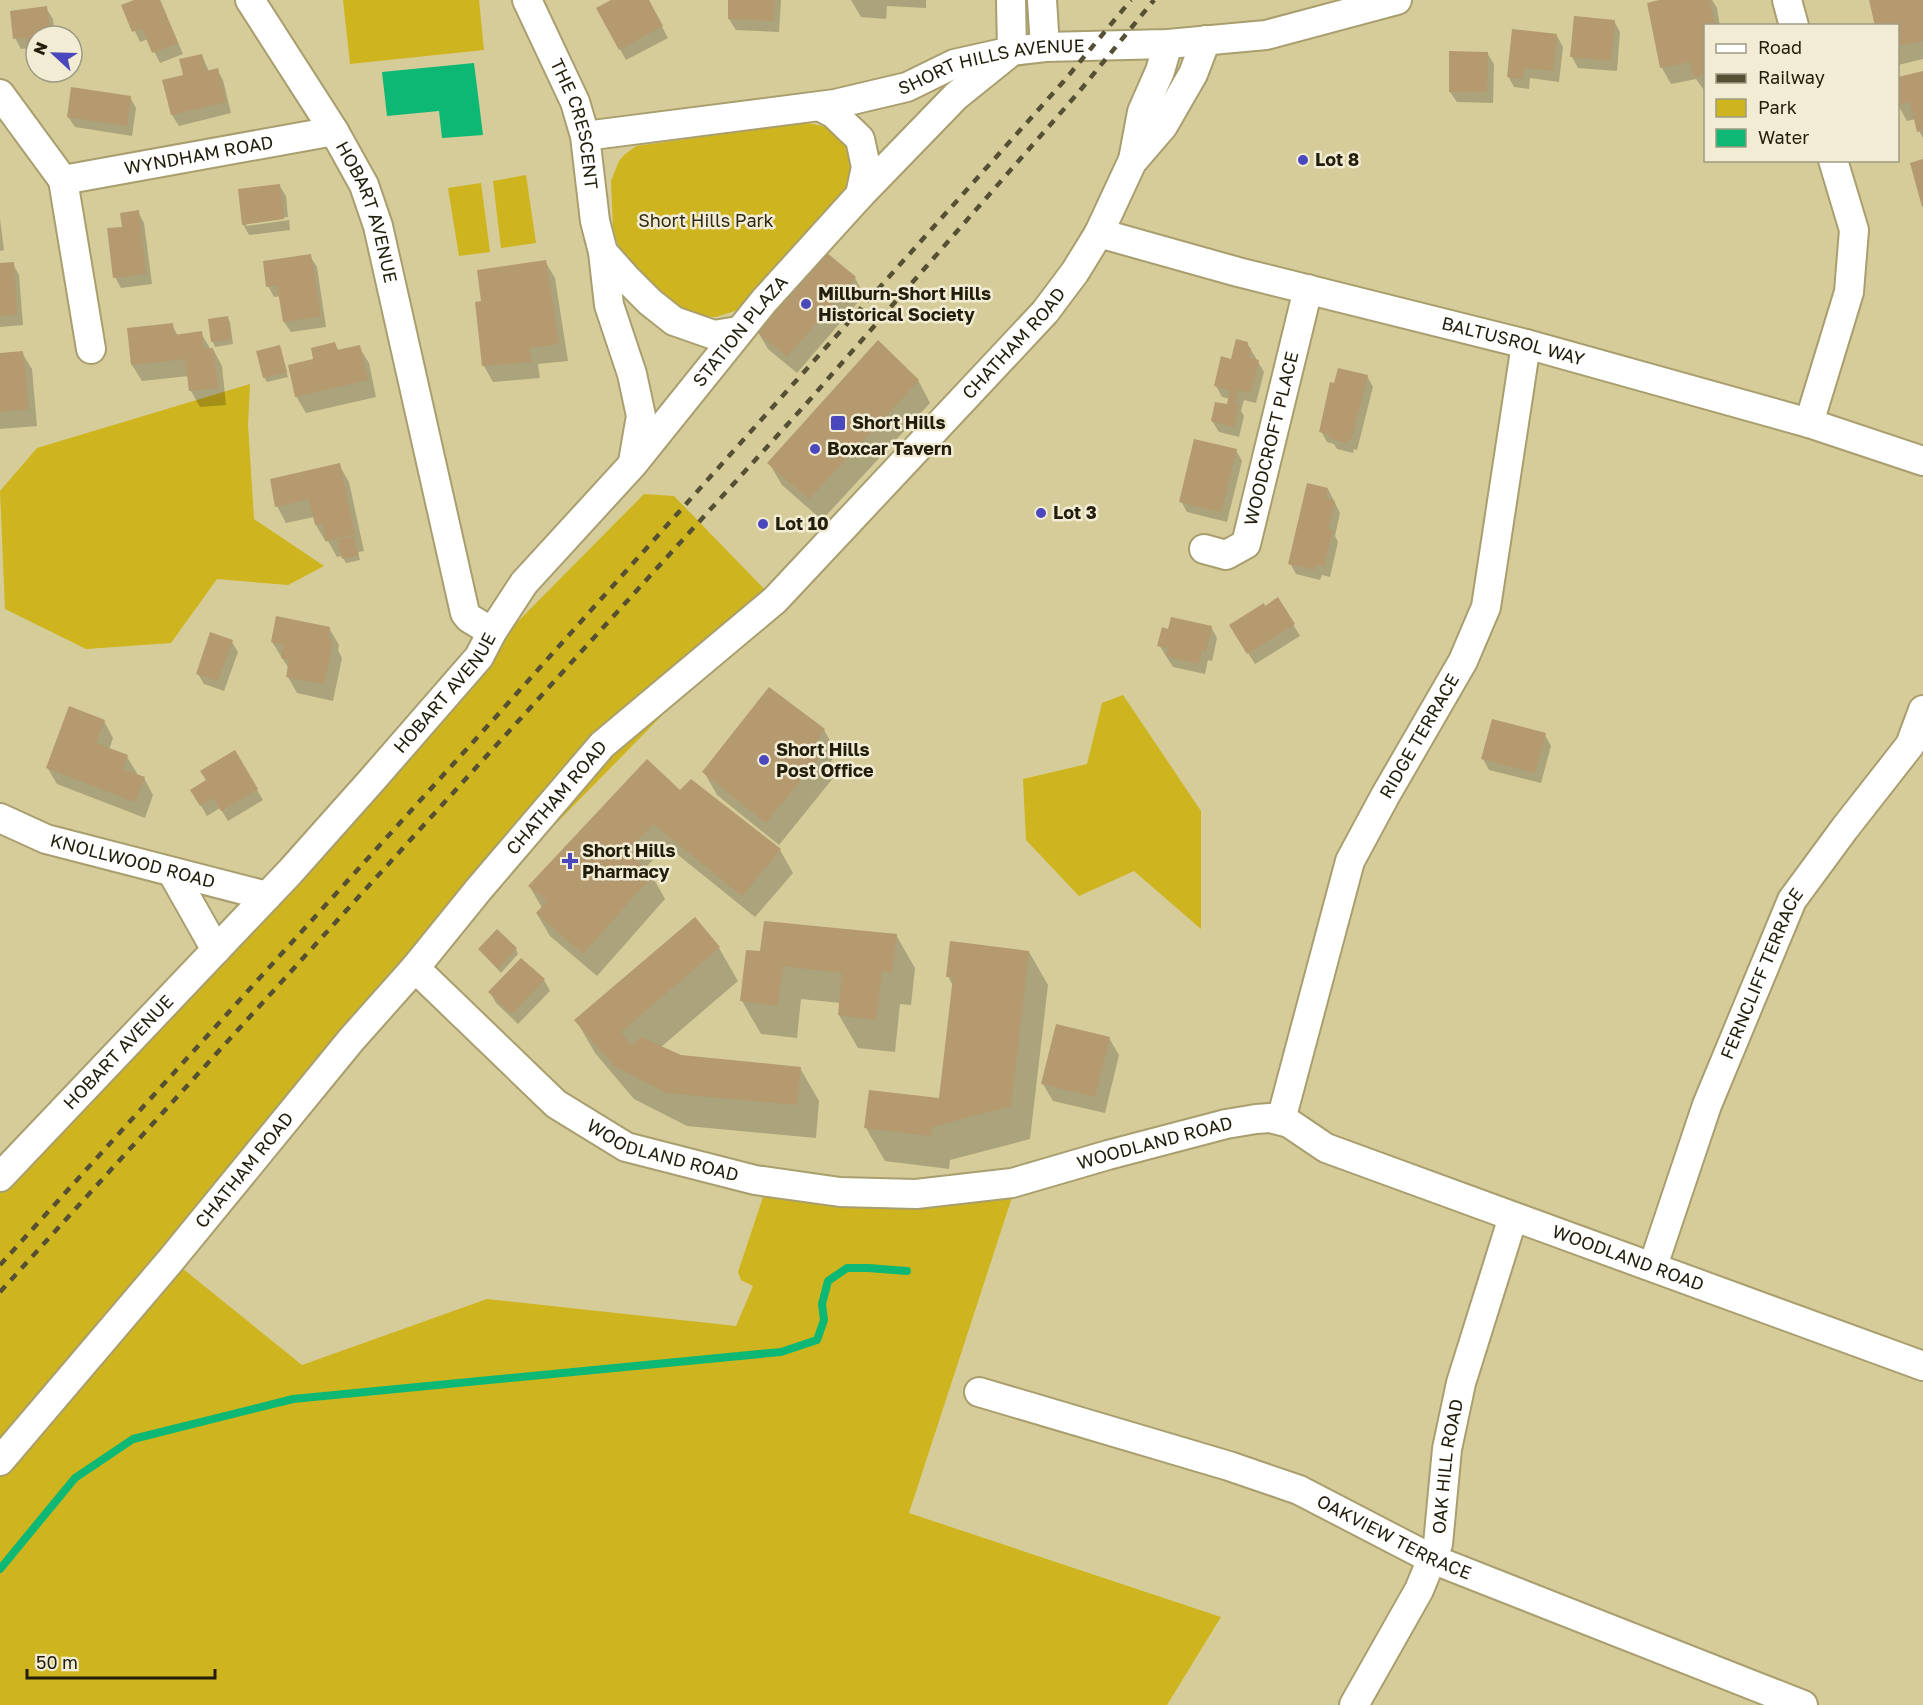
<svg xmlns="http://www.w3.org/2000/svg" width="1923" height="1705" font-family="'Golos Text',sans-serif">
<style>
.green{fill:#ceb41e}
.water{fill:#0db875}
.shadow{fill:#0003}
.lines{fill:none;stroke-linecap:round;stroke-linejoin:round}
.stream{stroke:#0db875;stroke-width:8}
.building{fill:#b5996f}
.minor-casing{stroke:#a89e6e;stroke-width:32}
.minor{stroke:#fff;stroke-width:28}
.rail{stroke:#554f34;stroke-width:4.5;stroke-dasharray:8 8;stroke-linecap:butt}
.poi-dot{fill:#4b48be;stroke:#f1ecd3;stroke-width:2}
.labels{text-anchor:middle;stroke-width:5;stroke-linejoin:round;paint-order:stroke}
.street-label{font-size:18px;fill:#221e0b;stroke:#f1ecd3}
.poi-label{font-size:18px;font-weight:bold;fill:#221e0b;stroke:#f1ecd3;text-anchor:start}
.park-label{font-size:18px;fill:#302b14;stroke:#f1ecd3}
</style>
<rect width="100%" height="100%" fill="#d6cc9a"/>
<g class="green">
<polygon points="343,0 479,0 484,50 350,64"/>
<polygon points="799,121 827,127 845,146 851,167 848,185 838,199 741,309 716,317 690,316 669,301 628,262 617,242 613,228 611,181 619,161 624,155 636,146 760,129"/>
<polygon points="526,175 536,243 501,248 493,181"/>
<polygon points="481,183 490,252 459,256 448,188"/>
<polygon points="250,384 248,425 254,519 324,566 288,585 217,579 171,643 86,649 5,609 0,491 37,448"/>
<polygon points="644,494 674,496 775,600 486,895 172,1260 302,1365 487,1299 736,1326 753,1286 741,1280 738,1272 768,1182 1017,1182 909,1513 1221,1617 1167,1705 0,1705 0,1167 475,665"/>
<polygon points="1123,695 1201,811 1201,929 1134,871 1079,896 1026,840 1023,779 1087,764 1102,703"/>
</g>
<polygon class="water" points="474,63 483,135 442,138 439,111 387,116 382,72"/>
<g class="shadow">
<polygon points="138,0 160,0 183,54 160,63 148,39 140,42 123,6"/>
<polygon points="614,0 648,0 668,38 626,60 620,49"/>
<polygon points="730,0 781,0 779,32 736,30 729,19"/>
<polygon points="851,0 926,0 926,8 887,6 886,19 861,17"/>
<polygon points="1667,0 1712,0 1717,8 1720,26 1706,26 1706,93 1696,79 1671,84 1662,68 1649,4"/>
<polygon points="1871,0 1923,0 1923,59 1898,65 1898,26"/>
<polygon points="46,8 53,19 55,36 36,36 35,61 29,48 21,49 15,38"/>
<polygon points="1614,21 1620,32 1617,71 1578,68 1572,57"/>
<polygon points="1557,36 1563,47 1559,82 1530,78 1529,89 1514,87 1508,76"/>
<polygon points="1487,53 1494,64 1493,103 1457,102 1450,92"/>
<polygon points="202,55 209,72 217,70 223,80 231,113 179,126 172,115 164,81 185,76"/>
<polygon points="1923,72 1923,138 1919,131 1916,119 1907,121 1898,105 1898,79"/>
<polygon points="130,97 136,108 132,136 75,127 68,117"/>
<polygon points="279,185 286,196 288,217 246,223 246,226 289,220 290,230 249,235 243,224"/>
<polygon points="138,212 144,223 152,284 121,288 115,277"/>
<polygon points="0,219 4,250 0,251"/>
<polygon points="310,256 317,267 326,327 291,332 284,322 281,296 274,297 268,286"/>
<polygon points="545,261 555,278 568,361 538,364 540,378 493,382 484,366 483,303"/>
<polygon points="13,264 19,275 23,325 0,327 0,265"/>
<polygon points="855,278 864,295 797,373 768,349 758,332"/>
<polygon points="227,317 230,322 233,344 215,347 213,342"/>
<polygon points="172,325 178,336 201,333 211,350 213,349 222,366 226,405 200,407 191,391 189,376 142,381 132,365"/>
<polygon points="1247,343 1264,372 1256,403 1244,400 1241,411 1244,416 1239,437 1219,432 1212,421 1228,406 1230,399 1222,397 1216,386 1232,361"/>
<polygon points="335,344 339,351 359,347 369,363 376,397 306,413 296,396 314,360"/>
<polygon points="279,346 288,377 267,382 264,377"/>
<polygon points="22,353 32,369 37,426 0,429 0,355"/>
<polygon points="1367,376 1373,387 1357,450 1354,449 1353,453 1337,449 1334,444 1327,442 1321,431"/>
<polygon points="918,380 930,403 822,520 782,485 769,463"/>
<polygon points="1236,450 1242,461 1227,522 1187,512 1181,501"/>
<polygon points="339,465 349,482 364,551 358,552 360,560 346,563 342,556 337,557 328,541 326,542 316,525 314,517 286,523 277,506"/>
<polygon points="1328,489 1340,513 1335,536 1338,542 1330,577 1322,575 1320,580 1296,574 1290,563"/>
<polygon points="1278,599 1300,636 1255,664 1238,637 1265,608"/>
<polygon points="1211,627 1217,638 1212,661 1208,660 1205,674 1173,667 1159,645 1170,631"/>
<polygon points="329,628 339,645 338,650 342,658 333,701 297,693 288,677 289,669 272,642"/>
<polygon points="232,642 238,652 224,691 204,684 198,674"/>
<polygon points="104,721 113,738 109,750 127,757 137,773 136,776 144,778 153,795 145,818 57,784 47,767"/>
<polygon points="824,730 837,753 831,761 838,772 779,845 717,795 704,772"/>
<polygon points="1545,735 1551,746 1541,783 1489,770 1483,759"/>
<polygon points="234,752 263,800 228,821 220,808 207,816 192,790 208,781"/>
<polygon points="691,781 780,850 793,873 755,917 667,846 644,869 652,876 665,899 597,976 550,936 537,914 542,908 530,887 680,793"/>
<polygon points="695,919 719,948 738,981 661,1047 680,1056 800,1068 819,1101 816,1138 687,1126 634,1099 595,1053 576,1020"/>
<polygon points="896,935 915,968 911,1005 900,1004 895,1052 858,1048 839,1015 841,1003 801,999 797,1038 761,1034 742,1001 762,953"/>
<polygon points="479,949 516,949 518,954 501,973"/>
<polygon points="1029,952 1048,985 1030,1139 950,1160 949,1169 885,1161 866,1128 940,1099 953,986 948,976"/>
<polygon points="544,980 550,991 518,1024 496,1003 490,992"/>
<polygon points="1109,1038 1119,1055 1105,1113 1053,1101 1043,1084"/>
</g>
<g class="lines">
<polyline class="stream" points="0,1569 75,1478 133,1439 293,1399 781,1352 817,1340 824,1320 822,1304 828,1281 847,1268 868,1268 907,1271"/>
</g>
<g class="building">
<polygon points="134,0 160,0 178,43 152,53 142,28 132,32 121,5"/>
<polygon points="611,0 649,0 663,26 619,50 596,8"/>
<polygon points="728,0 775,0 774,21 728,19"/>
<polygon points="1659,0 1710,0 1715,26 1706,26 1706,75 1693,77 1690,62 1660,68 1647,3"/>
<polygon points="1869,0 1923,0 1923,41 1898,46 1898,26 1875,26"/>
<polygon points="47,6 51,36 36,36 36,50 28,51 26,37 13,39 10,11"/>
<polygon points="1574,16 1615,20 1611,61 1570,57"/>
<polygon points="1512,29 1557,34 1553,71 1524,68 1523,79 1507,77"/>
<polygon points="1449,51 1488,52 1487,92 1449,92"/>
<polygon points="202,54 206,71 218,68 226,102 171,115 162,80 183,75 179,59"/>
<polygon points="1923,71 1923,130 1917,132 1910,102 1898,105 1898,77"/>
<polygon points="71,87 131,96 127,126 67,117"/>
<polygon points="1923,159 1923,206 1922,207 1910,163"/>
<polygon points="280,184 284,219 242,225 238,189"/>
<polygon points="139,210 146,274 113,278 107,228 122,227 120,213"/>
<polygon points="826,252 856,277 787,357 757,332"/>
<polygon points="311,254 321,316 283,322 277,285 266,287 263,261"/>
<polygon points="546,260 559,344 529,348 532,362 482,366 475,302 481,301 477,270"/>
<polygon points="14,262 17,315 0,316 0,263"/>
<polygon points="228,316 231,339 211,342 208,319"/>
<polygon points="173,323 174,335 202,331 204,349 213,348 218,388 189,391 185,359 131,365 127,328"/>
<polygon points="1236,339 1248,342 1247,347 1251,348 1249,358 1259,360 1251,393 1238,390 1235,403 1239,404 1234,427 1211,421 1215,402 1227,404 1230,390 1214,386 1221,356 1231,359"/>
<polygon points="878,340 919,380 809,499 767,463"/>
<polygon points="335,342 337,350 360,345 368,380 295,397 288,365 313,359 311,348"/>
<polygon points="280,345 287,372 263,378 256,351"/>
<polygon points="23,351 29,409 0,412 0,353"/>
<polygon points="1338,368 1368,375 1351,440 1349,439 1347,443 1329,438 1329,434 1319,432 1330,382 1334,383"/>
<polygon points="1194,439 1237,449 1221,512 1179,502"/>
<polygon points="340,463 355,534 326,541 322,523 315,525 309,499 275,507 270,479"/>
<polygon points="1307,483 1328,488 1326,498 1335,501 1328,529 1333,530 1324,566 1316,565 1315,570 1288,564"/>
<polygon points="353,536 359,555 342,559 337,540"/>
<polygon points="1278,597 1295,624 1247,654 1229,625 1264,603 1265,606"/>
<polygon points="276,616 330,627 328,638 333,640 324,684 286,677 289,660 281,658 284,645 271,642"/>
<polygon points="1171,617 1212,626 1206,651 1202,650 1199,664 1166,656 1168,648 1157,646 1162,627 1168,629"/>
<polygon points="210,632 233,640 218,681 196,674"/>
<polygon points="769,687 825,729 816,742 826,749 766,823 702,772"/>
<polygon points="69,706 105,720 96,743 128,755 123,769 145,777 135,802 46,768"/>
<polygon points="1492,719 1546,733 1535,773 1481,759"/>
<polygon points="235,750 258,789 221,811 213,798 200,806 190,790 206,780 200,771"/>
<polygon points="647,759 680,790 691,779 781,849 742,896 653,824 627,852 653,875 583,954 536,913 547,901 528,886"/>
<polygon points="695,917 720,947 621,1032 631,1045 641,1037 681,1055 801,1067 797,1105 667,1093 614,1066 574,1020"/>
<polygon points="764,921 897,934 892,973 882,971 876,1020 838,1015 842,973 783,966 778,1006 740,1001 746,950 760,951"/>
<polygon points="497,929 517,948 498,969 478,949"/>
<polygon points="950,941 1029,951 1011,1106 932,1127 931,1136 864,1128 869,1090 939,1098 953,977 946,977"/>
<polygon points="521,958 545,979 512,1014 488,992"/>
<polygon points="1056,1024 1110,1037 1095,1097 1041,1084"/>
</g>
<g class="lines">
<defs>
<g id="minor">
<path id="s1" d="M250,0L334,131L364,185L378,226L465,613L469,618L492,632"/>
<path id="s2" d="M527,0L575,102L585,136L595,221L603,252L609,305L632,374L641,416L633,462"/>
<polyline points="1011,0 1012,51"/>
<polyline points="1042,0 1045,47"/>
<polyline points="1787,0 1794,26"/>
<polyline points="0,94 63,180 91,349"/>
<polyline points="821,107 834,114 860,139 866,167 860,195"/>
<path id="s3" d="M585,136L835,104L907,87L954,64L1012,51L1045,47L1168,44L1266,35L1397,0"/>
<polyline points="1133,160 1142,112 1160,71 1168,44"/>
<path id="s4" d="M63,180L334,131"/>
<path id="s5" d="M1099,233L1238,272L1526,344L1809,423L1923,461"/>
<polyline points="603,252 627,279 650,302 674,321 714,335 738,331"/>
<polyline points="1809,423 1849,292 1854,230 1833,160"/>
<path id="s6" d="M1204,549L1226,555L1246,544L1308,289"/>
<path id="s7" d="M0,818L46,839L267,896"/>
<polyline points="172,872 216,950"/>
<path id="s8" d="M415,968L556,1104L626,1147L755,1180L840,1192L916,1194L1012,1183L1108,1155L1226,1124L1256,1119L1270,1118L1289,1123L1326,1148L1923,1366"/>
<path id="s9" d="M1281,1120L1350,861L1385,796L1463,661L1486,607L1526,344"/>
<path id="s10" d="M0,1177L290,872L372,780L479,657L492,632L524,583L633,464L764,301L860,195L956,96L1012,51"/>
<path id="s11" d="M1653,1266L1707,1105L1792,900L1845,828L1910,745L1923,710"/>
<path id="s12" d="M979,1392L1229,1466L1299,1490L1432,1559L1803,1705"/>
<path id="s13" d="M0,1461L171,1260L351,1040L415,968L479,889L602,745L775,600L1045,312L1075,272L1099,233L1132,162L1163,126L1193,74L1206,40"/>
<path id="s14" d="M1354,1705L1419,1590L1438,1544L1447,1449L1461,1383L1513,1217"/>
</g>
</defs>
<use href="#minor" class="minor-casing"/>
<use href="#minor" class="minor"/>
<g class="rail">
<polyline points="0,1265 493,720 1064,81 1131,0"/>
<polyline points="0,1292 806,404 1078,93 1154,0"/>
</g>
</g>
<g class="poi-dot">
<circle cx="1303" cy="160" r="6"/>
<circle cx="806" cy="304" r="6"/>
<rect x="830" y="415" width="16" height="16" rx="3"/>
<circle cx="815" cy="449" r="6"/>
<circle cx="1041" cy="513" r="6"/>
<circle cx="763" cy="524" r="6"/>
<circle cx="764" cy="760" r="6"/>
<path d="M567 852h6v6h6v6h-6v6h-6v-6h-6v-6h6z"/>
</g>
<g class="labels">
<g class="street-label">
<text dy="6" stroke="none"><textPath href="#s3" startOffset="414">SHORT HILLS AVENUE</textPath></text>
<text dy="6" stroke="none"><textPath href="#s2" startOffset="134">THE CRESCENT</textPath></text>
<text dy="6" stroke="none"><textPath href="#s4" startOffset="138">WYNDHAM ROAD</textPath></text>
<text dy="6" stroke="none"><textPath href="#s1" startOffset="244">HOBART AVENUE</textPath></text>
<text dy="6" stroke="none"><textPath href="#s10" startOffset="1126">STATION PLAZA</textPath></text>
<text dy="6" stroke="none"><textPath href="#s5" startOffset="428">BALTUSROL WAY</textPath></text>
<text dy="6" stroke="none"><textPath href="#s13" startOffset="1512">CHATHAM ROAD</textPath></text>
<text dy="6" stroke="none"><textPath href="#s6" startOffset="154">WOODCROFT PLACE</textPath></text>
<text dy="6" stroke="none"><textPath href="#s10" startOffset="658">HOBART AVENUE</textPath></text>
<text dy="6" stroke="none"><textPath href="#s9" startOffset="411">RIDGE TERRACE</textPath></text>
<text dy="6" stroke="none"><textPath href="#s13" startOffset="866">CHATHAM ROAD</textPath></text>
<text dy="6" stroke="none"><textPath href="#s7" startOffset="140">KNOLLWOOD ROAD</textPath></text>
<text dy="6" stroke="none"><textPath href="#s11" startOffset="312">FERNCLIFF TERRACE</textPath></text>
<text dy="6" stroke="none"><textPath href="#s10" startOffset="172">HOBART AVENUE</textPath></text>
<text dy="6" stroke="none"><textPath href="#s8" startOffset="818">WOODLAND ROAD</textPath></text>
<text dy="6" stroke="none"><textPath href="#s8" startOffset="314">WOODLAND ROAD</textPath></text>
<text dy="6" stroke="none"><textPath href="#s13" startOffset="380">CHATHAM ROAD</textPath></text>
<text dy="6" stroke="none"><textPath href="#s8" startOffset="1322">WOODLAND ROAD</textPath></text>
<text dy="6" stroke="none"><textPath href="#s14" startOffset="260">OAK HILL ROAD</textPath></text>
<text dy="6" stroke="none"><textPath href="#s12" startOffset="441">OAKVIEW TERRACE</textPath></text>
</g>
<g class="poi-label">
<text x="1315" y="166">Lot 8</text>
<text x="818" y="300">Millburn-Short Hills<tspan x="818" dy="21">Historical Society</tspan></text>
<text x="852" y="429">Short Hills</text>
<text x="827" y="455">Boxcar Tavern</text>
<text x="1053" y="519">Lot 3</text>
<text x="775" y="530">Lot 10</text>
<text x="776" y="756">Short Hills<tspan x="776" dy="21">Post Office</tspan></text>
<text x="582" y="857">Short Hills<tspan x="582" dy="21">Pharmacy</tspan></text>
</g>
<g class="park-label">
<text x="706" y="227">Short Hills Park</text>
</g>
</g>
<rect x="1704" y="24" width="195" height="138" fill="#f1ecd3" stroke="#9e9a83" stroke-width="1.5"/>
<rect x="1716" y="44" width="30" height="9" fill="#ffffff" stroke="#9e9a83" stroke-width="1.5"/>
<text x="1758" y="54" font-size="18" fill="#221e0b">Road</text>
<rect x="1716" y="74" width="30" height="9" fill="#554f34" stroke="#9e9a83" stroke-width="1.5"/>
<text x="1758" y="84" font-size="18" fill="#221e0b">Railway</text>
<rect x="1716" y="99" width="30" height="18" fill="#ceb41e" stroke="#9e9a83" stroke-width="1.5"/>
<text x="1758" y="114" font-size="18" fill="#221e0b">Park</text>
<rect x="1716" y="129" width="30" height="18" fill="#0db875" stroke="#9e9a83" stroke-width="1.5"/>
<text x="1758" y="144" font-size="18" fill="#221e0b">Water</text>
<g transform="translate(54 54) rotate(292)"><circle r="28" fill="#f1ecd3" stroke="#9e9a83" stroke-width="1.5"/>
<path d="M0-4.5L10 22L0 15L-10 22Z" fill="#4b48be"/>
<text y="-9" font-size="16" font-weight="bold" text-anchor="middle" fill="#221e0b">N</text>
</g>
<path d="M27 1669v9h188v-9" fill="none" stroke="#221e0b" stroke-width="3"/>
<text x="36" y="1669" font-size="18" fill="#221e0b" stroke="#f1ecd3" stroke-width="4.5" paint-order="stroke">50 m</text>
</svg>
